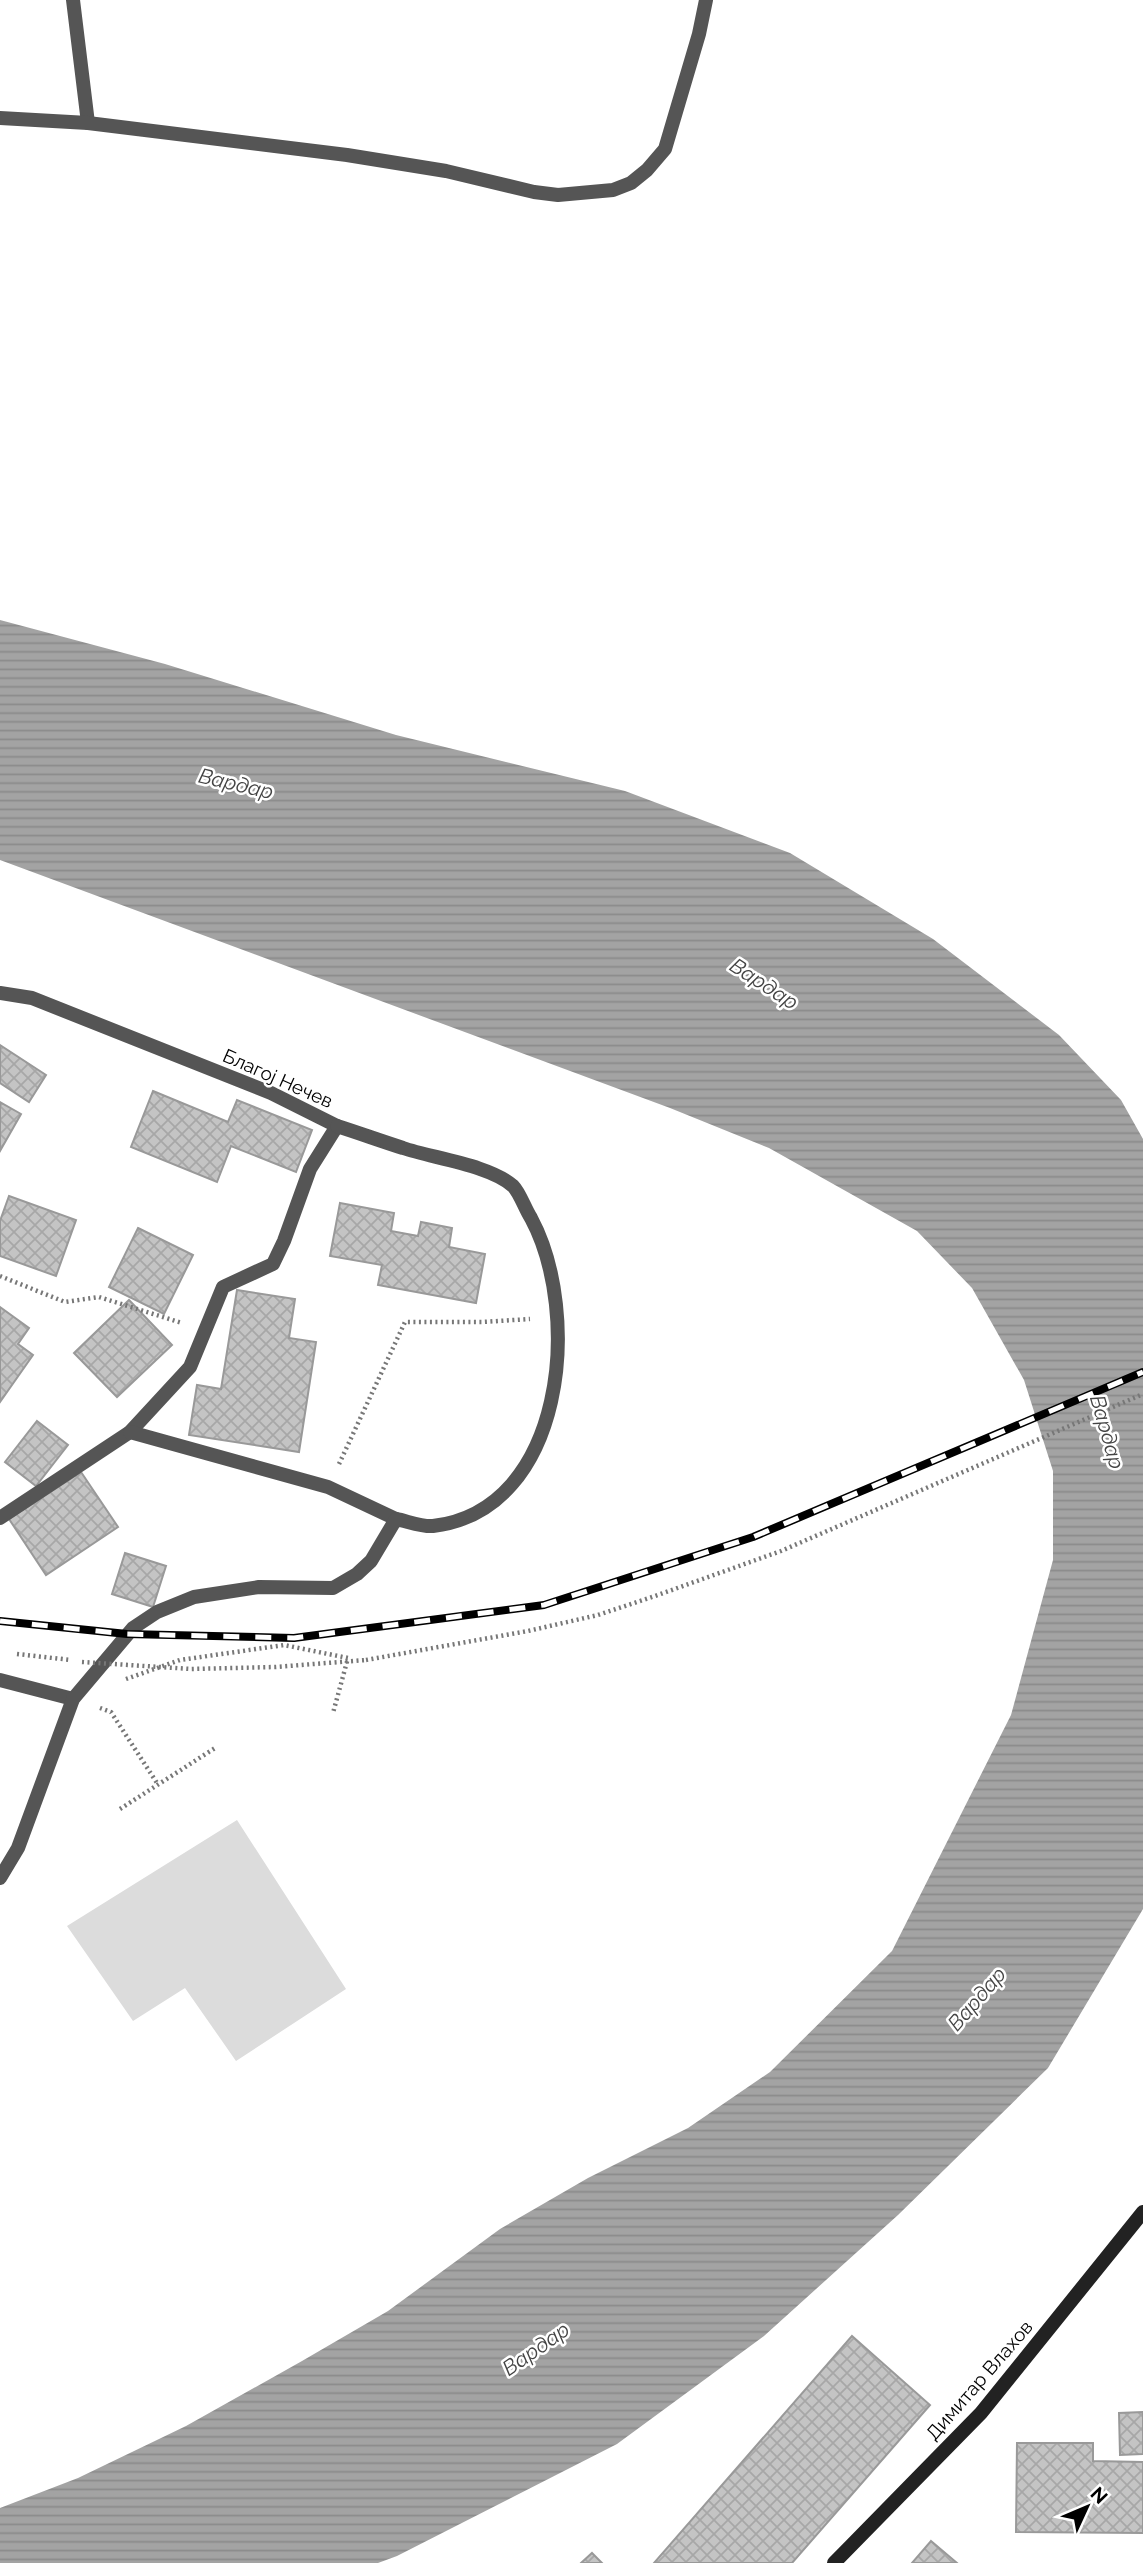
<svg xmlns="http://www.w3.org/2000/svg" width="1143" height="2563" font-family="Raleway,sans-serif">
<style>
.garden{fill:#dcdcdc}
.water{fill:url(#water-rules)}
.building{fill:url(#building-cross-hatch);stroke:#999;stroke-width:2}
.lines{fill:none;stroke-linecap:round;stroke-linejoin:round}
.path{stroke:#777;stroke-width:4.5;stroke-dasharray:2 3.5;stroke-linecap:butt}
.street{stroke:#555;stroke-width:14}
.secondary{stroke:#222;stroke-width:14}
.rail-casing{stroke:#000;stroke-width:8}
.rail{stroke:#fff;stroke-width:5;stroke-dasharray:16;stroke-linecap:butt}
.path-bridge{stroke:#777;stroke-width:4.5;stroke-dasharray:2 3.5;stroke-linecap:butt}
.labels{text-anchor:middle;stroke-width:5;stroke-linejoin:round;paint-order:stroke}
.street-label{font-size:19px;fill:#000;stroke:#fff}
.water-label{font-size:21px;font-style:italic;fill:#444;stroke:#fff}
</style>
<defs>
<pattern id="water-rules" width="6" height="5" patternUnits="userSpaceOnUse" patternTransform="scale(1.75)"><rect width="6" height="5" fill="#a3a3a3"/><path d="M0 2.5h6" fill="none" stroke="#8b8b8b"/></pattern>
<pattern id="building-cross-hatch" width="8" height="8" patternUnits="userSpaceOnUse" patternTransform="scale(1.75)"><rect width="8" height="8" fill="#c4c4c4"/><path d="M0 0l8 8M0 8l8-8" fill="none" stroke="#a7a7a7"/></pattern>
</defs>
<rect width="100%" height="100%" fill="#fff"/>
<polygon class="garden" points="237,1820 346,1989 236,2061 185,1988 133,2021 67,1926"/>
<polygon class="water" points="0,620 165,664 396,735 625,791 790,853 933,939 1059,1035 1121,1100 1143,1139 1143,1909 1048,2068 898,2215 764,2336 617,2444 397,2556 378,2563 0,2563 0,2508 78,2478 186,2426 302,2361 388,2311 500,2229 588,2178 688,2128 770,2072 892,1951 1011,1715 1053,1560 1053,1471 1024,1380 972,1288 917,1231 769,1148 670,1108 0,860"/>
<g class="building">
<polygon points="0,1045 46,1075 29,1102 0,1083"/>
<polygon points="153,1091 228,1122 237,1100 312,1130 296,1172 231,1146 217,1182 131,1147"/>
<polygon points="0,1102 21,1114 0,1151"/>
<polygon points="9,1196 76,1220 56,1276 0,1256 0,1221"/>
<polygon points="340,1203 394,1213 391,1231 418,1236 421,1222 452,1228 449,1247 485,1254 476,1303 378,1285 382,1265 330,1256"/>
<polygon points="138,1228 193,1255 164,1314 109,1287"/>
<polygon points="237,1290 295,1299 289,1338 316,1342 299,1452 189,1435 197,1385 221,1389"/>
<polygon points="129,1300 172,1345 117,1397 74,1353"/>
<polygon points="0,1307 29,1328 18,1344 33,1355 0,1402"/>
<polygon points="37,1421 68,1445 36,1486 5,1462"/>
<polygon points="81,1472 118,1527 46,1575 9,1519"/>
<polygon points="125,1553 166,1566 153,1607 112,1594"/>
<polygon points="852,2336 930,2405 792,2563 654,2563"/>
<polygon points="1143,2412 1143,2454 1120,2455 1119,2413"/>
<polygon points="1017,2443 1093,2443 1093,2461 1143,2462 1143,2533 1016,2532"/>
<polygon points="931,2541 957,2563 912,2563"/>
<polygon points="592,2553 602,2563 581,2563"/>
</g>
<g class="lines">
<g class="path">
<polyline points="0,1276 65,1302 99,1297 182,1323"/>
<polyline points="339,1464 405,1322 482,1322 530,1319"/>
<polyline points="17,1654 71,1660"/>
<polyline points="366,1660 528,1631 598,1615 655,1596 781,1551 1143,1394"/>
<polyline points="126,1679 180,1660 284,1645 348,1658 333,1713"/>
<polyline points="100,1708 111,1712 157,1783"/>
<polyline points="120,1809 215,1748"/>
</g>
<g class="street">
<polyline points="73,0 88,123"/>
<polyline points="0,118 88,123 347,155 446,171 534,192 558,195 613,190 631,183 647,170 665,149 699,34 706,0"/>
<polyline points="0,993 32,998 271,1093 337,1126 310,1169 284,1241 273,1264 223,1287 190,1367 130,1432 0,1518"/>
<polyline points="130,1432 328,1487 396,1519"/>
<polyline points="0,1680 73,1699"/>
<path d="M0,1878L18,1848L73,1699L133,1628L157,1612L194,1597L259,1587L333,1588L357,1574L371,1561L396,1519C407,1521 422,1527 433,1526C566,1510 582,1313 531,1218C525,1209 520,1193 513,1186C490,1165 432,1158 403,1148C381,1141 359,1133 337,1126"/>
</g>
<polyline class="secondary" points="834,2563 981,2413 1143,2212"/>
<defs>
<polyline id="rail" points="0,1621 127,1634 294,1638 544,1605 753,1537 1143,1372"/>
</defs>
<use href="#rail" class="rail-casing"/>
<use href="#rail" class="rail"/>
<polyline class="path-bridge" points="82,1662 191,1669 275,1667 366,1660"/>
</g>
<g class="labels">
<g class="street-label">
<text transform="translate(278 1078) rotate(24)" y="7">Благој Нечев</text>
<text transform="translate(979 2380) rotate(-49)" y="7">Димитар Влахов</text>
</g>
<g class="water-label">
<text transform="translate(236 784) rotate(13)" y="7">Вардар</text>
<text transform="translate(764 984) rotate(33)" y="7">Вардар</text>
<text transform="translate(1107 1432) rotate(74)" y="7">Вардар</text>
<text transform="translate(977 1999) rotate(-49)" y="7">Вардар</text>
<text transform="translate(536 2349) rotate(-35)" y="7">Вардар</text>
</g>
</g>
<g transform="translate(1087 2507) rotate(46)" stroke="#ffffff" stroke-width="5" paint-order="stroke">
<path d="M0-5L12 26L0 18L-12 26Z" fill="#000000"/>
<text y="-10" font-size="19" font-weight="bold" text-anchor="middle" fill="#000000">N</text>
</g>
</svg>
